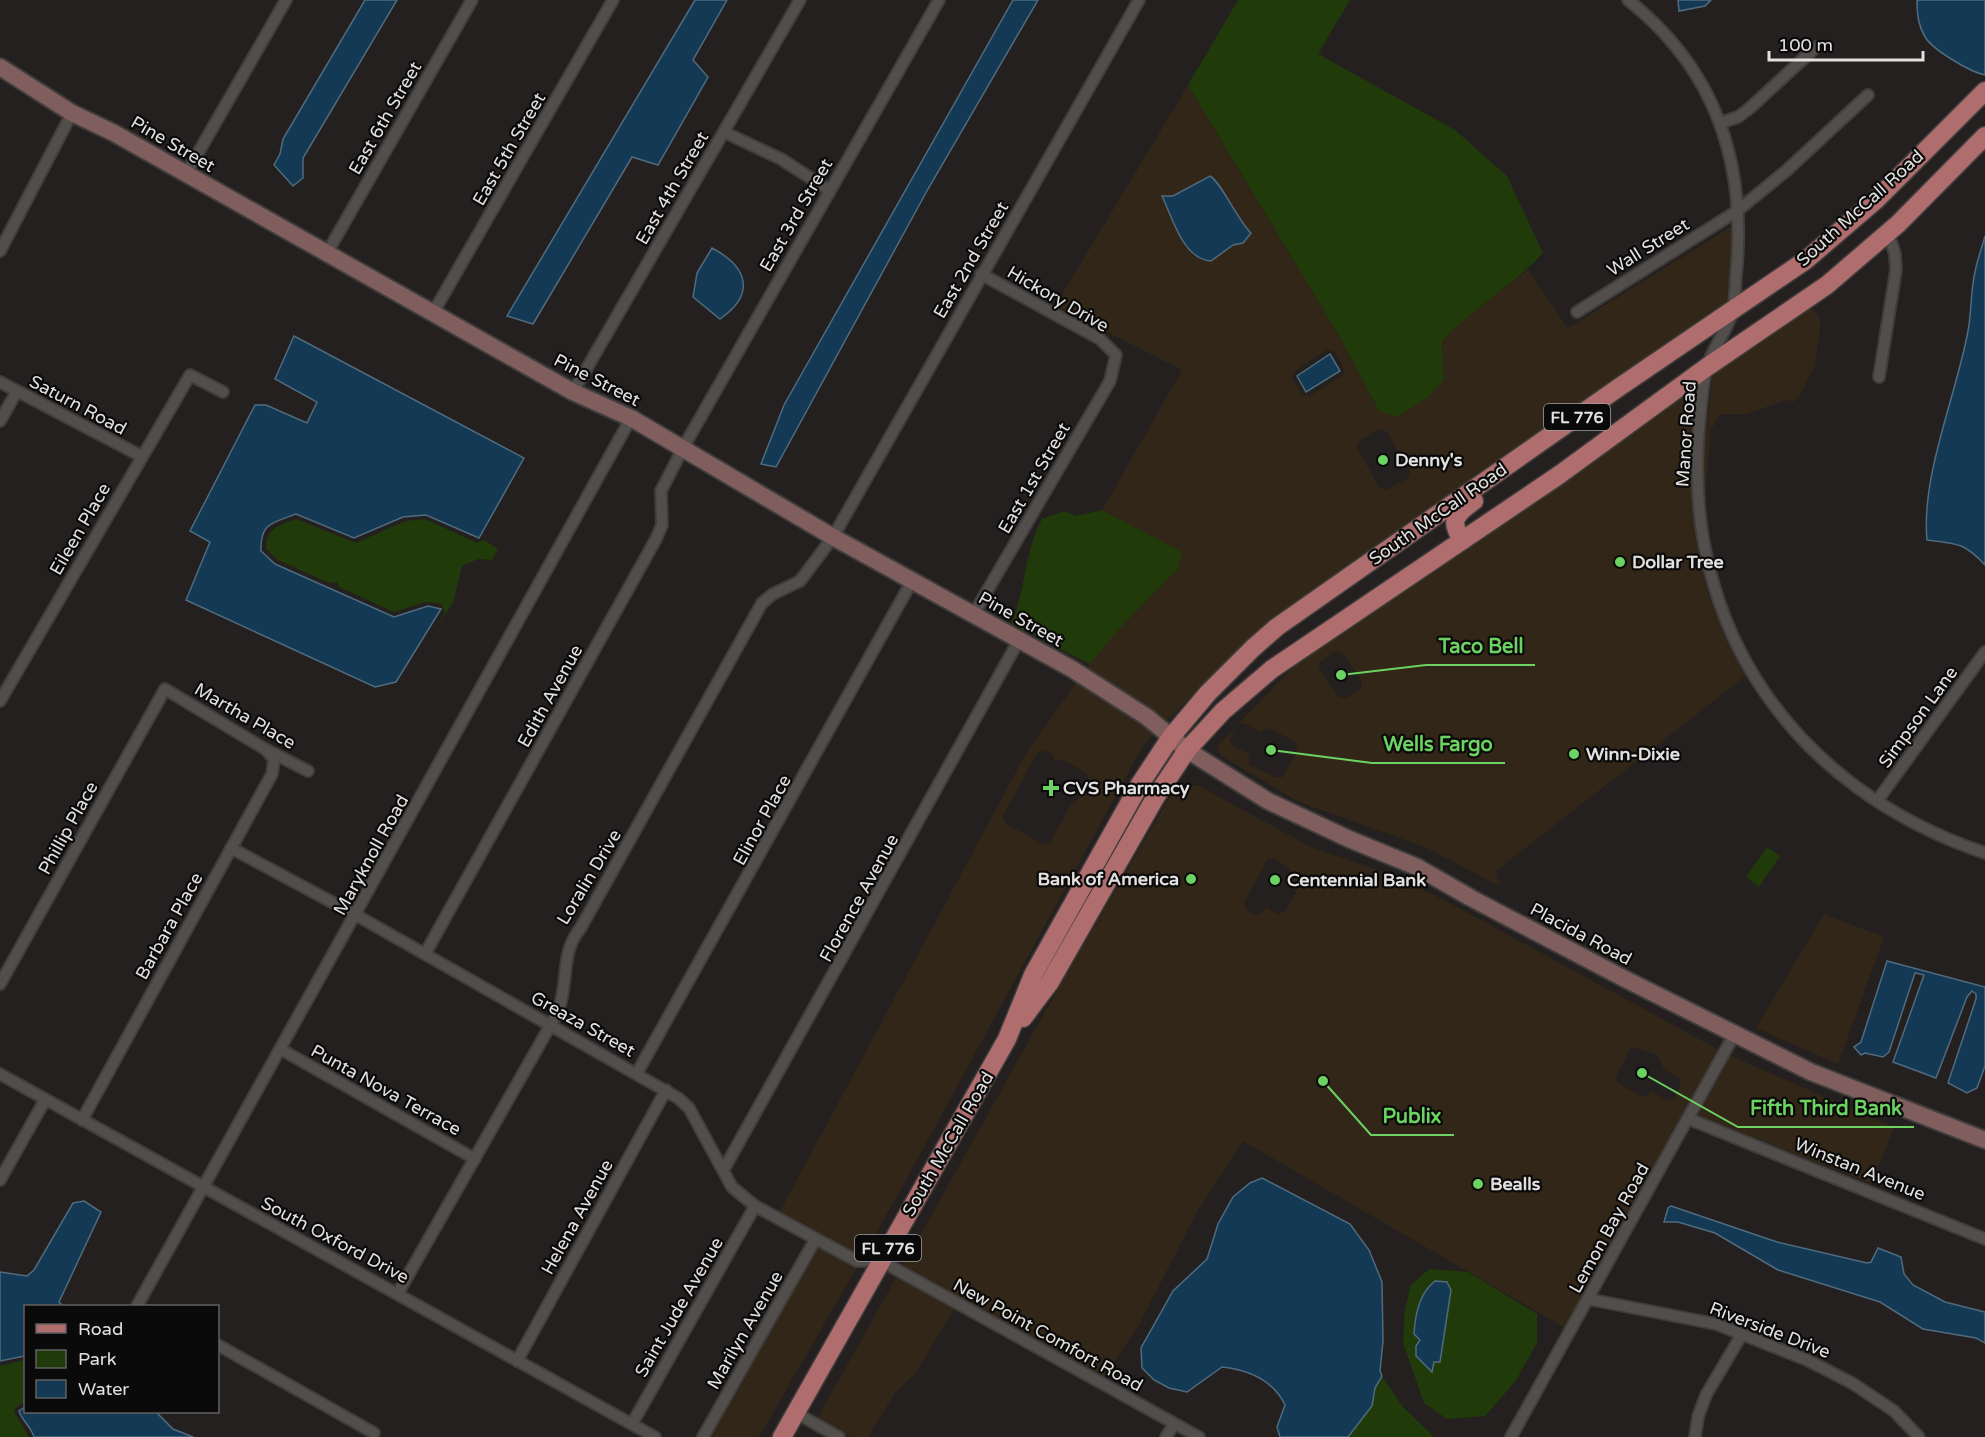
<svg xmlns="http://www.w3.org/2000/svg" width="1985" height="1437" font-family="'Varela Round',sans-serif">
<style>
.commercial{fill:#312617;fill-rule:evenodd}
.green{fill:#213a0a;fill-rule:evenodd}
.water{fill:#133954;stroke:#516b7e;stroke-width:1.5}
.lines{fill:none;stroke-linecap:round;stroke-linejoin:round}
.street-casing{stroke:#3f3e3d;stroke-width:14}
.secondary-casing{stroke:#3f3e3d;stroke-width:20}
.primary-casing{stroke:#3f3e3d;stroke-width:21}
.street{stroke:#514e4c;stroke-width:10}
.secondary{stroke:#805e5d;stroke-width:16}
.primary{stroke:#af6d6e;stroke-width:18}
.poi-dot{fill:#6cd362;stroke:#0b0a0a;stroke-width:2}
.labels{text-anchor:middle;stroke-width:4.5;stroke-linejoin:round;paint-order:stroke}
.shield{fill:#0b0a0a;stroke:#a2a0a0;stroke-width:1.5}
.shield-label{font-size:16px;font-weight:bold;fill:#e2e1e0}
.street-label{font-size:18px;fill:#e2e1e0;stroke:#0b0a0a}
.poi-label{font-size:18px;font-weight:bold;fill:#e2e1e0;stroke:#0b0a0a;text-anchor:start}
.leader{fill:none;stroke:#6cd362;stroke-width:2}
.callout-dot{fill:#6cd362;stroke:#0b0a0a;stroke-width:2}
.callout-label{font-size:20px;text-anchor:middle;font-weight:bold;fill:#6cd362;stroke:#0b0a0a;stroke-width:4.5;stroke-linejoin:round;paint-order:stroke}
</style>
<rect width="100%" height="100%" fill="#23201f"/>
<g class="commercial">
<path d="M1188,85L1341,339L1379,411L1444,380L1442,341L1460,322L1528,270L1568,328L1732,226V244L1727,308L1514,449L1279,615L1163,724L1085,670L1181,552L1102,510L1182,370L1055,306ZM1217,180L1224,197L1251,233L1211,261L1201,260L1166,195L1173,196ZM1327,350L1335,352L1344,369L1343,375L1309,396L1302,394L1292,378L1294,372ZM1379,429L1386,431L1410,471L1408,478L1387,490L1380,488L1357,448L1358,442Z"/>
<polygon points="1808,305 1820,318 1820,330 1815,365 1800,396 1793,402 1786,400 1747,414 1721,414 1710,431 1705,509 1711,557 1705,515 1704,456 1713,370"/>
<path d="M1700,380L1692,455L1697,544L1707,589L1717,617L1747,675L1496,871L1497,879L1501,882L1497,885L1425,847L1299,802L1221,756L1217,746L1237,726L1230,739L1232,745L1249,754V764L1276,778L1283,777L1298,749L1295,742L1269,728L1260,732L1244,723L1238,724L1297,663ZM1334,652L1342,653L1362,681L1361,688L1347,698L1339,697L1319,669L1320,662Z"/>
<path d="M1079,679L1156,732L1143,746L900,1191L863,1256H858L779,1213L1026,753ZM1045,751L1052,754L1054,760H1063L1086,773L1088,780L1076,802L1071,804L1050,842L1043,844L1005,823L1003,816L1038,752Z"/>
<path d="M1197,785L1311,847L1395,876L1448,902L1719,1050L1565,1328L1243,1141L1197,1212L1139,1325L1104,1378L903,1266L1047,1008L1175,788ZM1274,858L1290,869L1296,893L1284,912L1277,914L1266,907L1262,913L1256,915L1247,910L1244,903L1267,860ZM1637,1048L1658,1055L1664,1069L1679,1078L1681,1084L1674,1098L1667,1100L1651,1091L1649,1095L1643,1097L1618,1083L1616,1077L1630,1049Z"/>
<polygon points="1824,914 1884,937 1838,1064 1756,1028"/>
<polygon points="1729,1055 1894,1127 1872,1184 1697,1115"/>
<polygon points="818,1248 857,1267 759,1437 710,1437"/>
<polygon points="897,1276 955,1308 915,1374 895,1393 868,1437 850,1437 817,1419"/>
</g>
<g class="green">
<path d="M1238,0H1350L1318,54L1455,130L1507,176L1543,253C1513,286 1473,308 1442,341L1444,380L1427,398L1397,417L1379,411L1341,339L1188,85Z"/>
<path d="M1102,510L1182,552L1177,570L1118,630L1090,664L1011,624C1026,590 1024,553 1042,519L1064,511L1076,516Z"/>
<path d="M296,519L356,543L405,521L425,519L477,543L484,540L498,549L492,560L478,559L462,566L453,603L437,626L445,612L441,604L426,602L394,612L339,587L337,582L329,583L278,560L266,549C266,528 278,526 296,519Z"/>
<polygon points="1767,847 1780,856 1759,887 1746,877"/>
<path d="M1429,1269L1468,1272L1537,1314V1343L1515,1382L1485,1416L1447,1419L1424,1403L1403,1343L1405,1311L1410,1286ZM1424,1293L1450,1299L1447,1305L1440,1361L1434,1362L1416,1346L1420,1340L1414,1334L1415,1318Z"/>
<polygon points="24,1360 25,1402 15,1408 14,1412 29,1437 0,1437 0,1366"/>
<polygon points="1382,1376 1402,1406 1434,1437 1348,1437 1372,1406 1375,1388"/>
</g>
<g class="water">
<polygon points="365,0 397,0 303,158 303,178 293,186 274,165 280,154 283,139"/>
<polygon points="695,0 727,0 693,60 708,77 658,165 632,157 533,324 507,316"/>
<polygon points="1013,0 1038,0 928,189 776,467 761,464 784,405"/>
<polygon points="1678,0 1711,0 1705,6 1679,11"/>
<path d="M1917,0H1985V75C1970,72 1933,50 1925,37C1918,25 1917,14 1917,0Z"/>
<path d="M1210,176C1221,182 1237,219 1251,233L1243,243L1233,245L1211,261C1183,259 1173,219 1162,196H1173Z"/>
<path d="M1985,236V565C1965,543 1956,543 1927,540C1921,477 1955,398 1967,336C1972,315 1970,293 1975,272C1977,260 1982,248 1985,236Z"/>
<path d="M712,248C748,267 756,294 720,319L693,297L697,273Z"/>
<path d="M294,336L524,458L479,538L426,515L403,517L354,538L296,514C272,523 260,523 261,551L275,564L394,617L428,606L441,609L396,682L375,687L186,600L210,542L190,531L255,405H266L307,423L317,402L275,379Z"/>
<polygon points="1330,354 1340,371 1306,392 1297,376"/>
<polygon points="1887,961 1985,987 1985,1066 1977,1088 1967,1093 1948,1083 1976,999 1976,994 1972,991 1967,997 1936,1078 1893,1062 1924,975 1915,973 1889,1052 1883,1057 1865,1053 1861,1055 1854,1047 1861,1042"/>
<path d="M1262,1178L1350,1224L1369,1250L1382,1282L1383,1341L1380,1371L1382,1376L1375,1388L1372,1406L1348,1437H1280L1277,1427L1285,1405C1273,1380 1249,1370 1222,1367L1187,1392L1169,1388L1154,1380L1142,1368L1141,1348L1173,1291L1207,1259L1218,1224L1233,1197L1250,1183Z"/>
<polygon points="84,1201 101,1212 59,1302 63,1306 26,1306 25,1356 0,1361 0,1272 27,1276 34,1270 73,1203"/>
<polygon points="1671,1206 1777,1242 1867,1263 1871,1262 1878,1248 1901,1257 1904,1274 1913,1285 1945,1302 1985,1312 1985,1343 1976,1338 1923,1329 1880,1302 1778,1270 1715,1233 1678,1222 1664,1222 1668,1208"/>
<path d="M1435,1281L1447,1282L1451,1290L1440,1362H1434L1432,1372L1416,1356V1346L1420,1340L1414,1334C1415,1316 1419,1293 1435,1281Z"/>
<path d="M25,1407L26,1412H156L173,1429L193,1437H34C31,1426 22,1421 19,1411Z"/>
</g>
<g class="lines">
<defs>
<g id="street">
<path d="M1628,0C1713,67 1745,158 1737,264C1735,279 1736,296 1733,310C1728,330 1713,347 1707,366C1702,385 1701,408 1699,428C1682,629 1795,789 1985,853"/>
<polyline points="1720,123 1738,117 1750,108 1816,47"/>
<polyline points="724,132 781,159 829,190"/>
<polyline points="186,174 286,0"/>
<polyline points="0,251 72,113"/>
<polyline points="327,253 472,0"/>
<polyline points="1577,312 1737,211 1786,171 1868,95"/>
<polyline points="433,313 613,0"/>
<polyline points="1879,377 1896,270 1895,254 1888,233"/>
<polyline points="0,382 141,456"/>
<polyline points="573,392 800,0"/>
<polyline points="0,421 17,391"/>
<polyline points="973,615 1110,381 1116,355 1100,339 981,274"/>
<polyline points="0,701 190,375 223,392"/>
<polyline points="1877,801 1985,652"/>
<polyline points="231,848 356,915 678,1098 689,1108 732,1187 755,1206 857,1261 881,1261 1199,1437"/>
<polyline points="425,954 656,539 662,525 661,491 683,448 939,0"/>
<polyline points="0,984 165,689 265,749 308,771"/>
<polyline points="282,1050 475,1159"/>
<polyline points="637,1073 912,581"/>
<polyline points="0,1074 655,1437"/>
<polyline points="1689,1119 1985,1239"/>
<polyline points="82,1120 272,774 274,759 267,751"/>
<polyline points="724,1169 1019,640"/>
<polyline points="0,1180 45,1100"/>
<path d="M398,1293L558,1012C569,983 560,953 580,929L762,603L773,594L800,581L833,537L1139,0"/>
<polyline points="1588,1299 1716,1324 1807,1360 1852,1383 1894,1411 1919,1437"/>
<polyline points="137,1306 631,418"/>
<polyline points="218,1345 374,1433"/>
<polyline points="517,1361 666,1090"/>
<polyline points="796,1413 839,1437"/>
<polyline points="632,1424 755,1206"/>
<polyline points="703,1437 815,1240"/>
<polyline points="1166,1437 1174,1424"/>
<polyline points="1511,1437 1734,1035"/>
<polyline points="1695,1437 1698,1417 1706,1395 1742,1334"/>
</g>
<polyline id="secondary" points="0,67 72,113 114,133 573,392 631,418 833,537 1072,669 1147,717 1187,750 1268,801 1349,839 1417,867 1471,898 1625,979 1811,1072 1985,1140"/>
<g id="primary">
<path d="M1463,540C1448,521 1456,514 1474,501"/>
<polyline points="1023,1018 1050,982 1155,798 1187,750 1223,711 1272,669 1559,475 1707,367 1827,285 1898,224 1985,136"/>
<polyline points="782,1437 1007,1039 1033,975 1140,784 1171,737 1208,693 1253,648 1277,627 1618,388 1806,260 1876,200 1985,91"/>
</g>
</defs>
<use href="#street" class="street-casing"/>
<use href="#secondary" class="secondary-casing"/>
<use href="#primary" class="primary-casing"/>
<use href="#street" class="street"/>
<use href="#secondary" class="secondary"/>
<use href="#primary" class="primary"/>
</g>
<g class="poi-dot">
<circle cx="1383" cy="460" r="6"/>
<circle cx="1620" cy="562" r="6"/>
<circle cx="1574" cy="754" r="6"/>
<path d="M1048 779h6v6h6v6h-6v6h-6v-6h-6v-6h6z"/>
<circle cx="1191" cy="879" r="6"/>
<circle cx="1275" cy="880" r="6"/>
<circle cx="1478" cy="1184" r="6"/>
</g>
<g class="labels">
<g class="shield">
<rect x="1544" y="404" width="66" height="26" rx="4.5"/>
<rect x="855" y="1235" width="66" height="26" rx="4.5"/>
</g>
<g class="shield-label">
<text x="1577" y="423">FL 776</text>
<text x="888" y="1254">FL 776</text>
</g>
<g class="street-label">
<text transform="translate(385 118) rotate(-60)" y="6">East 6th Street</text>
<text transform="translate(173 144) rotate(30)" y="6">Pine Street</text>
<text transform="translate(509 149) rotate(-60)" y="6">East 5th Street</text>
<text transform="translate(672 188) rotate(-60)" y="6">East 4th Street</text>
<text transform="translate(1860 208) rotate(-42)" y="6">South McCall Road</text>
<text transform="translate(796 215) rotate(-60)" y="6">East 3rd Street</text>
<text transform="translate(1648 247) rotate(-32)" y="6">Wall Street</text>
<text transform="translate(971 260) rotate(-60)" y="6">East 2nd Street</text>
<text transform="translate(1058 299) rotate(30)" y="6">Hickory Drive</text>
<text transform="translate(597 380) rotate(27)" y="6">Pine Street</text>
<text transform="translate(78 405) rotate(28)" y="6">Saturn Road</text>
<text transform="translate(1686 434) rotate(-86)" y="6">Manor Road</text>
<text transform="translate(1034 478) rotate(-60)" y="6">East 1st Street</text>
<text transform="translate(1438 514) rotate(-35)" y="6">South McCall Road</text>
<text transform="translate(80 529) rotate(-60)" y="6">Eileen Place</text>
<text transform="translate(1021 619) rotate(29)" y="6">Pine Street</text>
<text transform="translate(550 696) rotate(-61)" y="6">Edith Avenue</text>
<text transform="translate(245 716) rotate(30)" y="6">Martha Place</text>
<text transform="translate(1918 717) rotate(-54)" y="6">Simpson Lane</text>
<text transform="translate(762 820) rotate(-61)" y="6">Elinor Place</text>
<text transform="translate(68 828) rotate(-61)" y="6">Phillip Place</text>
<text transform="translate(371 855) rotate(-61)" y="6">Maryknoll Road</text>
<text transform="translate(589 877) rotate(-59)" y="6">Loralin Drive</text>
<text transform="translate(859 898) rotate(-61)" y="6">Florence Avenue</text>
<text transform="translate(169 926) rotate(-61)" y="6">Barbara Place</text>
<text transform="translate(1581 934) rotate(28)" y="6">Placida Road</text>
<text transform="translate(583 1024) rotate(29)" y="6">Greaza Street</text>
<text transform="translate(386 1090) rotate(29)" y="6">Punta Nova Terrace</text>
<text transform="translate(948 1144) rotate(-60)" y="6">South McCall Road</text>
<text transform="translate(1860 1169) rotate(22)" y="6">Winstan Avenue</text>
<text transform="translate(577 1217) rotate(-61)" y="6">Helena Avenue</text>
<text transform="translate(1609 1228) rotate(-61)" y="6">Lemon Bay Road</text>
<text transform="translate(335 1240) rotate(28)" y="6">South Oxford Drive</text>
<text transform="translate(679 1307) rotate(-60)" y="6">Saint Jude Avenue</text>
<text transform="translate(745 1330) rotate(-60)" y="6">Marilyn Avenue</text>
<text transform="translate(1770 1330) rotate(21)" y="6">Riverside Drive</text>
<text transform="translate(1048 1335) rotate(29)" y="6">New Point Comfort Road</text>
</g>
<g class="poi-label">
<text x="1395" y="466">Denny's</text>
<text x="1632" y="568">Dollar Tree</text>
<text x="1586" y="760">Winn-Dixie</text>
<text x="1063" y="794">CVS Pharmacy</text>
<text x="1179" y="885" text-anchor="end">Bank of America</text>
<text x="1287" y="886">Centennial Bank</text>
<text x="1490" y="1190">Bealls</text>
</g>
</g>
<path class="leader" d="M1341 675L1426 665H1535M1271 750L1372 763H1505M1642 1073L1738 1127H1914M1323 1081L1371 1135H1454"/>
<g class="callout-dot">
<circle cx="1341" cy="675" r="6"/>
<circle cx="1271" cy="750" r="6"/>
<circle cx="1642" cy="1073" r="6"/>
<circle cx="1323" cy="1081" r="6"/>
</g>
<g class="callout-label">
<text x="1481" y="653">Taco Bell</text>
<text x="1438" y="751">Wells Fargo</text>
<text x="1826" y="1115">Fifth Third Bank</text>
<text x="1412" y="1123">Publix</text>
</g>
<rect x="24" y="1305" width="195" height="108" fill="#0b0a0a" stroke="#616060" stroke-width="1.5"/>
<rect x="36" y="1324" width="30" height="9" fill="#af6d6e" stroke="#616060" stroke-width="1.5"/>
<text x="78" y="1335" font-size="18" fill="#e2e1e0">Road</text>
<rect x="36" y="1350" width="30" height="18" fill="#213a0a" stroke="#616060" stroke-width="1.5"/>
<text x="78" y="1365" font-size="18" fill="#e2e1e0">Park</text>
<rect x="36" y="1380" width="30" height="18" fill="#133954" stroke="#616060" stroke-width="1.5"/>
<text x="78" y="1395" font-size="18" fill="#e2e1e0">Water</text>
<path d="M1769 51v9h154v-9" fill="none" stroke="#e2e1e0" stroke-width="3"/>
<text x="1778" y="51" font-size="18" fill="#e2e1e0" stroke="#0b0a0a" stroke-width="4.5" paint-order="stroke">100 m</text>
</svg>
